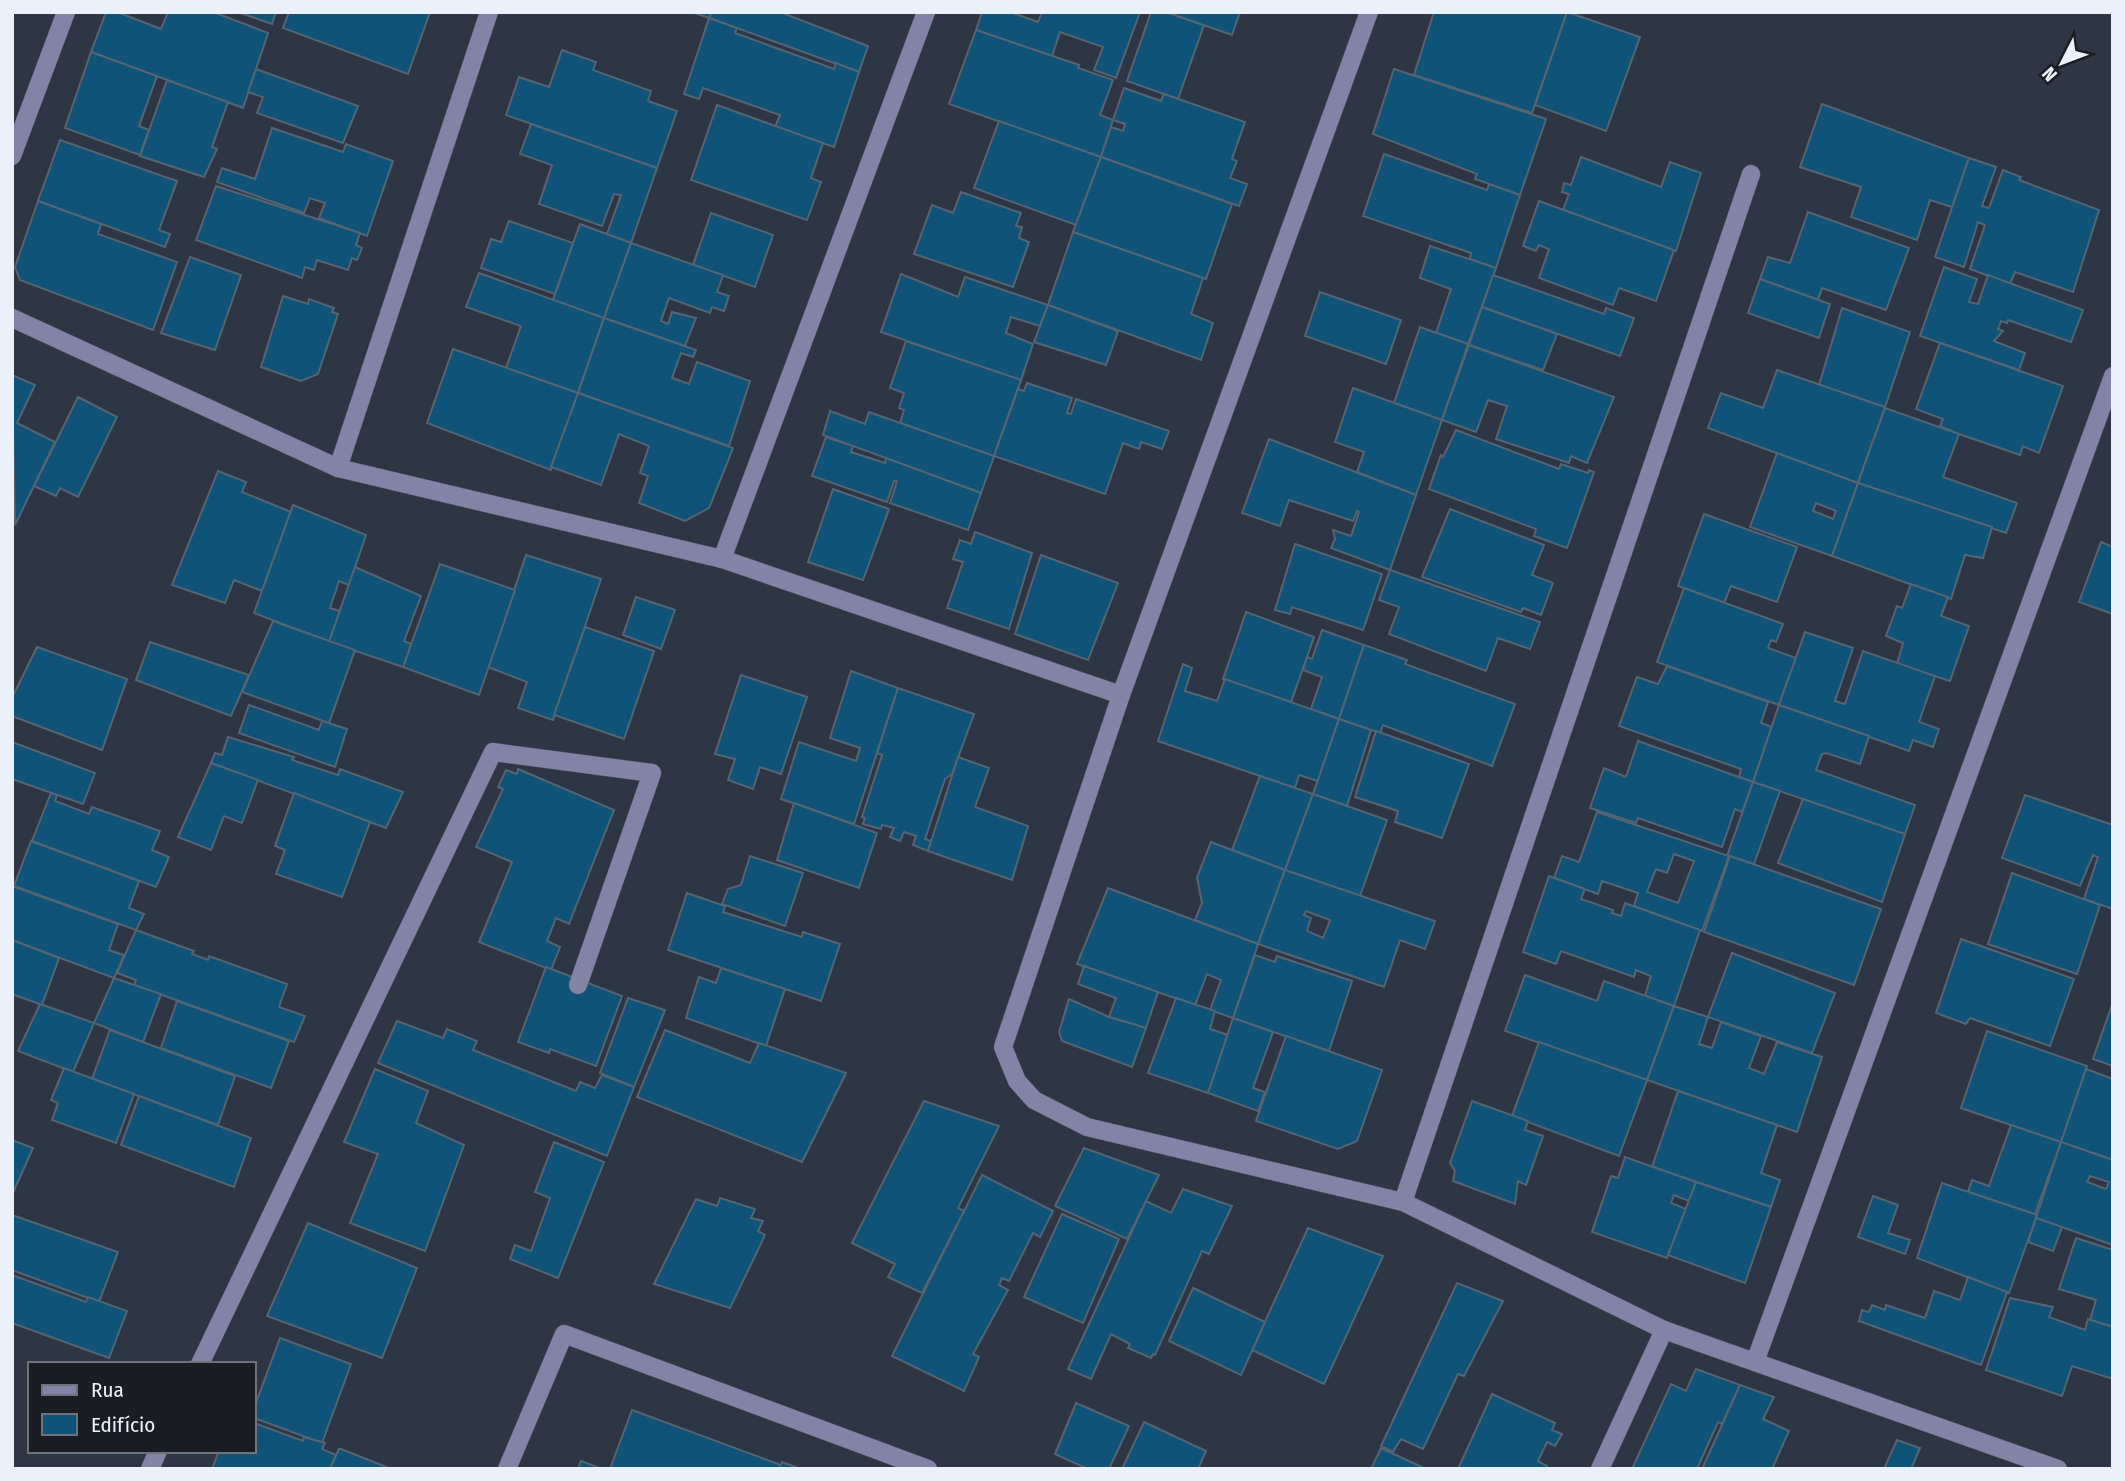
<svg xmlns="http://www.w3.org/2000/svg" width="2125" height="1481" font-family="'Fira Sans Condensed',sans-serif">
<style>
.building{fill:#0f5379;stroke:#546470;stroke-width:2;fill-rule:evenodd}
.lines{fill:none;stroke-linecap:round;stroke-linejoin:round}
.minor-casing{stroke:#4c5462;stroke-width:19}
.minor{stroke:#8384a5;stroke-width:18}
</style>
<rect width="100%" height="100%" fill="#2e3645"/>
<g class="building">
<polygon points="106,12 117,12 161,29 168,12 213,12 268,33 243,108 91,52"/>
<polygon points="238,12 276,12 272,24"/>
<polygon points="289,12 430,12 408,74 283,28"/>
<polygon points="692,12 712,12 709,18"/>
<polygon points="712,12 780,12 868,46 859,72 709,18"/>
<polygon points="982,12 1010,12 1038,22 1042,12 1140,12 1116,78 1094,70 1103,47 1060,32 1052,56 976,30"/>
<polygon points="1151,12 1166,12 1204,25 1178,99 1127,81"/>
<polygon points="1166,12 1240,12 1232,35"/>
<polygon points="1434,12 1567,12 1532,113 1414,75"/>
<polygon points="1567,12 1640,37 1606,131 1535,105"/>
<polygon points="709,18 737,28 735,33 834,69 836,63 859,72 834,147 775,127 780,115 703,88 699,99 684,94"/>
<polygon points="976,30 1079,65 1078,68 1113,80 1100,115 1113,120 1101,157 949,104"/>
<polygon points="562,50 596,62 593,70 651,91 648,101 677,111 657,168 506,115 519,77 549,87"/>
<polygon points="91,52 157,76 139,126 149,130 140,155 65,128"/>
<polygon points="256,69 358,106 343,143 257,113 263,97 248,92"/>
<polygon points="1394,69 1546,119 1520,195 1475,179 1477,174 1373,134"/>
<polygon points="167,80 228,102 212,147 217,149 204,177 140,156"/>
<polygon points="1124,88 1161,101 1164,94 1245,122 1232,159 1237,161 1230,178 1247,184 1239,206 1101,157 1111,127 1123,131 1125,124 1113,120"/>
<polygon points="1822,104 1969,158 1952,207 1930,200 1917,240 1851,217 1861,187 1800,167"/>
<polygon points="717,105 823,143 811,178 821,182 807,220 691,180"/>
<polygon points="999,121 1101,157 1076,225 974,188"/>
<polygon points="531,124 657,168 631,243 607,234 621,195 614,194 602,226 539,204 552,165 520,154"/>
<polygon points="272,128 343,152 346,144 393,161 367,236 319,218 325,203 310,198 304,213 217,182 222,168 255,179"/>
<polygon points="60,140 177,181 159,230 170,234 165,247 38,201"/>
<polygon points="1384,154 1487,190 1489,184 1520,195 1496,268 1470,259 1471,253 1363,216"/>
<polygon points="1101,157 1232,204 1206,279 1073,232"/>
<polygon points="1581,157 1661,187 1670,162 1701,173 1676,251 1563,210 1569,194 1562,192 1564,183 1571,185"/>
<polygon points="1969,158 1996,167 1982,206 1989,208 2003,170 2021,177 2019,180 2099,210 2073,292 2015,272 2010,284 1970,269 1985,225 1978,222 1964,267 1935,257"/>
<polygon points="216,186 360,233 356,245 362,248 357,260 352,258 348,270 317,260 314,270 305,267 302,278 196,240"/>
<polygon points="961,192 1021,213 1016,226 1022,227 1019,238 1029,242 1013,287 914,254 932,205 953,213"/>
<polygon points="38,201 101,224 98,234 177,262 153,330 20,280 15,267"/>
<polygon points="1539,201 1674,250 1656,301 1619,288 1613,305 1539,278 1549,249 1539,245 1536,251 1523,246"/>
<polygon points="1808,212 1909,248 1886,310 1822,288 1818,300 1760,279 1768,257 1790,263"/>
<polygon points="711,213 773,235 755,287 693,265"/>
<polygon points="509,221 573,243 555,294 481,268 491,239 501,242"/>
<polygon points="580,224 631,243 604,318 553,300"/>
<polygon points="1073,232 1203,278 1191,314 1213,323 1201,360 1048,305"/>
<polygon points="631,243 723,275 717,292 729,296 724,311 712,307 710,313 669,298 661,321 668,324 672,312 696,318 685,346 604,318"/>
<polygon points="1430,246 1496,268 1468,344 1436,333 1451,289 1420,278"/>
<polygon points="190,257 241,275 215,350 161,333"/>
<polygon points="1944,267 1977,279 1969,302 1978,304 1988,275 2083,310 2071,342 2008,320 2007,323 2001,321 1998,329 2003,331 1994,341 2025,353 2019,370 1920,336"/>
<polygon points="479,273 604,318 578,393 506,368 521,326 466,307"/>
<polygon points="901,274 958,297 965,277 1048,305 1040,326 1011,317 1006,333 1033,344 1021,380 881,332"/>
<polygon points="1493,275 1604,314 1606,308 1634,318 1620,356 1482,307"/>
<polygon points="1760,279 1830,304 1819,338 1748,313"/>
<polygon points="1320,292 1401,320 1386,364 1305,336"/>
<polygon points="283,296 308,304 309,299 334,308 332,312 338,314 318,374 301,381 261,367"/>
<polygon points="1048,305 1118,331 1106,365 1034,342"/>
<polygon points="1482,307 1557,334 1543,370 1469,345"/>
<polygon points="1842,308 1910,332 1885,407 1819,385"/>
<polygon points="604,318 696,350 693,357 681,353 672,378 689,384 697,362 750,381 729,446 578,393"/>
<polygon points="1420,327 1468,344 1442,420 1394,403"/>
<polygon points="906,341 1021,380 994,456 900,423 904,410 899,408 904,393 890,388"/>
<polygon points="1940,343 2063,386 2039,453 2023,446 2020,455 1959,434 1940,426 1943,419 1916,409"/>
<polygon points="1469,345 1614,397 1587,463 1571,456 1569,463 1496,439 1507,406 1488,400 1476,432 1442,420"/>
<polygon points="453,349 578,393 551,470 427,423"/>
<polygon points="1777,370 1885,407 1858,483 1708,428 1721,393 1763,408"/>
<polygon points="12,375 35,385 17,423 55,442 15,525"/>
<polygon points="1027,383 1072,398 1067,413 1071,414 1076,399 1169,431 1162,449 1141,442 1139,449 1123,443 1105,494 994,456 1018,389 1024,391"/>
<polygon points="1353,388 1442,420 1416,495 1357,472 1364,452 1335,442"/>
<polygon points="578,393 733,448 709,508 685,521 639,503 648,476 640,473 649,446 619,434 601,485 551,467"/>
<polygon points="78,397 117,417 78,497 60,488 56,496 34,486"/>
<polygon points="1885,408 1959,434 1943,477 2017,503 2006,533 1858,483"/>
<polygon points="830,411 865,424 869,412 994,456 981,493 823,435"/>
<polygon points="1456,430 1559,469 1561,464 1588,473 1589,470 1594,472 1567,548 1534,536 1536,529 1429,489 1441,455 1443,457"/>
<polygon points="826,437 853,446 851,452 885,463 886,458 981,493 968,530 890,503 897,481 894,481 887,502 812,476"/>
<polygon points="1269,439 1416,495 1390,570 1331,548 1335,539 1333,530 1351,536 1359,512 1357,511 1353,521 1289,500 1280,526 1242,513"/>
<path d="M1777,453L1858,483L1832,556L1750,527ZM1816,503L1836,511L1833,519L1813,511Z"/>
<polygon points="218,471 246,482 242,492 291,512 262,591 234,580 225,603 172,585"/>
<polygon points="1858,483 1992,527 1983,558 1965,555 1951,599 1832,556"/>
<polygon points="833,489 889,509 863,580 808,562"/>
<polygon points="293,505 366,535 349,585 339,581 330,608 340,611 329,642 254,613"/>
<polygon points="1450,509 1544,545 1532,575 1553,583 1541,615 1523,608 1521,612 1422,577"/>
<polygon points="1704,514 1797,547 1777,602 1731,586 1724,603 1678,586"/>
<polygon points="975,532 1032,553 1009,629 947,608 963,562 953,559 960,540 971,544"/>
<polygon points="2101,542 2113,547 2113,614 2079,602"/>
<polygon points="1295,544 1382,574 1363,630 1292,607 1290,614 1275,610"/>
<polygon points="526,555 601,579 553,720 518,708 527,682 488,667"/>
<polygon points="1041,555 1118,583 1088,660 1015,634"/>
<polygon points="440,564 515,590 479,695 403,667"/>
<polygon points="355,567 421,596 404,641 411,644 403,667 329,642"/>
<polygon points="1390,570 1540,622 1530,649 1498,638 1486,671 1389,634 1399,607 1379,600"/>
<polygon points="1911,584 1948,597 1941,616 1969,626 1950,681 1897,664 1903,643 1886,636 1897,606 1902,608"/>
<polygon points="1684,588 1783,624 1776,642 1771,640 1768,648 1796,658 1779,705 1657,662"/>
<polygon points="636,597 675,610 661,649 623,635"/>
<polygon points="1246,612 1314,637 1291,702 1223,679"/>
<polygon points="273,621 355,650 329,723 242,692"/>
<polygon points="585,627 654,651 624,739 554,715"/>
<polygon points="1322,630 1364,645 1339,719 1311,709 1322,677 1303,670 1307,657 1312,659"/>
<polygon points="1805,632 1853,648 1835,701 1845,704 1863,651 1935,676 1919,722 1939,729 1933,747 1913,740 1909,751 1779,705"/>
<polygon points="150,642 249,675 231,716 136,680"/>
<polygon points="1364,645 1407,660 1405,664 1515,704 1492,766 1383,725 1380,733 1339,719"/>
<polygon points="37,647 127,679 102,750 12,716 12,698"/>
<polygon points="1183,664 1192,668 1185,691 1217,701 1225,679 1339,719 1318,781 1299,775 1295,788 1158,741"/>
<polygon points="1667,666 1768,702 1761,723 1772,727 1753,782 1739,777 1741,769 1619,726 1637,677 1658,684"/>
<polygon points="851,671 898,688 854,824 781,799 799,742 856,761 860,748 830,738"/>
<polygon points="741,675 807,697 781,774 760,767 753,789 728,780 735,759 715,754"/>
<polygon points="898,688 974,714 952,774 945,779 925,839 931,841 928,851 913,845 916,836 904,832 900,841 890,837 894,828 882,825 881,829 863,824 865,818 862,817 882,755 877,753"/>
<polygon points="249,705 319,730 322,721 347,729 335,767 239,733"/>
<polygon points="1779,705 1869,736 1860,764 1826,753 1822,754 1816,770 1915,805 1905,834 1753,782"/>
<polygon points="1339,719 1371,730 1347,806 1313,794"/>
<polygon points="1376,731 1469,764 1442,838 1395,822 1398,811 1355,797"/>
<polygon points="228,737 294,757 292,760 338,775 340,769 403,792 386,828 211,763 215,753 222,755"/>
<polygon points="1638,741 1753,782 1742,812 1735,809 1722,847 1638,818 1636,823 1590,808 1604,768 1626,777"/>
<polygon points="12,742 95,773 83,804 12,779"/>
<polygon points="958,757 989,768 975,807 1028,826 1012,880 928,851"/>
<polygon points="211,763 258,780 242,823 224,816 211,850 178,837"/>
<polygon points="518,769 614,810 569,924 556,918 547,941 560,947 551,970 479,942 512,862 476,847 503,789 498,787 506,770 517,774"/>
<polygon points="1260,776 1313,794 1285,870 1232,850"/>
<polygon points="1753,782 1780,791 1754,864 1727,856"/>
<polygon points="51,793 57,795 55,801 89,814 92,807 160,831 152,850 169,857 156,887 32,841"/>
<polygon points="294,793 370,822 342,897 276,874 285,850 275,846"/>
<polygon points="1313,794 1387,820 1360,896 1285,870"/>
<polygon points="2025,795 2113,825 2113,909 2084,899 2098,857 2093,855 2080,886 2002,858"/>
<polygon points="1803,799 1905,834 1882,902 1778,863"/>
<polygon points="794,803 877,833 859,888 777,860"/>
<path d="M1597,812L1729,856L1702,931L1634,906L1638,893L1602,881L1598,894L1554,878L1562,856L1579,862ZM1674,854L1694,861L1678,903L1647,892L1656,869L1667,873Z"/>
<polygon points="31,841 139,881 129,908 144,914 136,930 14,886"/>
<polygon points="1211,842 1285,870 1258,944 1195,920 1202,903 1197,877"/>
<polygon points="750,856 803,873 785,926 722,904 728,889 741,885"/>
<polygon points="1730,856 1881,909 1854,985 1704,932"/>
<path d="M1285,870L1435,921L1425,949L1400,940L1384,987L1258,944ZM1306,911L1330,920L1323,938L1307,931L1311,918L1304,915Z"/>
<polygon points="2012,873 2100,905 2077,974 1988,944"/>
<polygon points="1549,876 1585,889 1581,899 1613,910 1612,913 1621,916 1625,903 1700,930 1674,1006 1645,996 1651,976 1636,970 1634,977 1561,951 1556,964 1523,952"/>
<polygon points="12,886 118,924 109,950 124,955 114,978 12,940"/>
<polygon points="1108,888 1258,944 1233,1018 1210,1010 1221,980 1207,974 1195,1005 1077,964"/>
<polygon points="687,893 725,906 723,912 802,937 803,932 840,944 821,1001 668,950"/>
<polygon points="136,930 194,951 192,954 208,960 209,956 287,984 279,1007 305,1016 294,1042 134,985 136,980 117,973"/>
<polygon points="1961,939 2074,979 2050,1046 1970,1018 1966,1024 1936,1013"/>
<polygon points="12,940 59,958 42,1005 12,994"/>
<polygon points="1732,953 1835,993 1812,1053 1708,1017"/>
<polygon points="1255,955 1275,962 1277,956 1352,981 1329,1051 1233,1018"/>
<polygon points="1084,966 1158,992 1146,1028 1109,1017 1116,998 1078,984"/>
<polygon points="546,967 622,996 596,1066 550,1049 549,1053 518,1042"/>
<polygon points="721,968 785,989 766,1046 686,1018 699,977 716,983"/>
<polygon points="1525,975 1597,1001 1604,981 1674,1006 1647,1080 1505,1031"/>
<polygon points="114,978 161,994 143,1042 94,1023"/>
<polygon points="628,998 665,1010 634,1087 600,1073"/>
<polygon points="1176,998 1215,1011 1210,1029 1228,1035 1208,1093 1148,1073"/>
<polygon points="1069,999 1109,1017 1146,1028 1132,1067 1062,1041 1059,1032"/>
<polygon points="177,1001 289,1041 271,1088 161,1048"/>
<polygon points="2113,1002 2113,1066 2093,1059"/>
<polygon points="40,1004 94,1023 73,1072 18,1051"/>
<polygon points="1674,1006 1708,1017 1699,1044 1712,1048 1721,1022 1761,1036 1749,1068 1764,1074 1777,1042 1822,1057 1797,1132 1647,1080"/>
<polygon points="1233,1018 1273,1032 1253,1088 1265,1092 1258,1111 1208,1093"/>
<polygon points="397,1021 443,1038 447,1029 477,1041 473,1050 576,1091 580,1082 595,1088 602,1075 634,1087 607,1156 378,1063"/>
<polygon points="110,1030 235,1076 218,1125 92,1079"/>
<polygon points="665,1030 750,1063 759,1043 846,1073 802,1162 637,1097"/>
<polygon points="1987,1031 2087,1066 2061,1142 1961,1108"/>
<polygon points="1286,1036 1382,1070 1357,1141 1338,1149 1256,1121"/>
<polygon points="1539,1042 1647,1080 1619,1156 1512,1116"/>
<polygon points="64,1068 134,1094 116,1143 52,1120 58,1103 51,1100"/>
<polygon points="375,1069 428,1091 416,1123 464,1145 425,1251 350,1223 378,1154 344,1142"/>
<polygon points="2086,1069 2113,1079 2113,1160 2061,1142"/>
<polygon points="1678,1091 1777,1125 1761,1173 1780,1180 1771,1207 1652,1167"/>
<polygon points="139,1096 251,1138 234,1187 121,1145"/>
<polygon points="924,1101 999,1126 958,1208 964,1211 922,1293 888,1277 895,1264 852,1243"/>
<polygon points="1472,1101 1528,1121 1525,1130 1543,1136 1526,1185 1518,1181 1515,1204 1453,1181 1455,1171 1450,1163"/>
<polygon points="2011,1125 2061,1142 2035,1214 1968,1192 1972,1180 1989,1186"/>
<polygon points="12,1140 33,1148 12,1195"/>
<polygon points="554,1142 604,1162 558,1278 510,1259 515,1245 531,1251 550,1198 535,1192"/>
<path d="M2061,1142L2113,1160V1245L2036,1218ZM2090,1176L2109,1182L2106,1189L2087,1182Z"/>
<polygon points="1084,1148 1159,1175 1127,1239 1055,1206"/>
<polygon points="1625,1157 1696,1182 1689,1201 1674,1195 1671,1203 1686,1209 1667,1258 1592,1232 1611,1176 1618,1178"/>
<polygon points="982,1175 1053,1211 1040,1237 1033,1233 1009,1281 1002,1278 999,1285 1008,1290 973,1354 979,1357 964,1391 892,1356"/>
<polygon points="1696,1182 1771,1207 1745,1283 1668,1255"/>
<polygon points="1942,1183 2037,1215 2009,1293 1917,1258"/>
<polygon points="1183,1189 1232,1206 1209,1254 1202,1251 1155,1355 1153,1354 1151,1358 1128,1348 1130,1344 1111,1334 1091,1379 1068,1369 1146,1201 1171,1213"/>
<polygon points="1873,1196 1898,1205 1888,1233 1910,1240 1905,1254 1858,1237"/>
<polygon points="720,1198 755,1209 751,1218 763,1221 758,1231 765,1235 730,1308 654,1284 696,1199 717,1206"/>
<polygon points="1062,1214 1119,1239 1083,1323 1024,1297"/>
<polygon points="12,1215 118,1252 99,1302 12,1270"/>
<polygon points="2036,1218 2062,1227 2053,1251 2028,1242"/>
<polygon points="308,1223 417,1268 382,1358 267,1316"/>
<polygon points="1308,1228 1383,1256 1324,1384 1252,1350"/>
<polygon points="2076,1238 2113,1250 2113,1327 2090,1320 2096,1300 2059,1289"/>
<polygon points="12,1275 86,1302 88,1297 127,1311 109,1358 12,1323"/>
<polygon points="1968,1277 2007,1292 1981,1365 1859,1321 1862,1310 1869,1312 1872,1305 1885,1310 1886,1305 1925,1318 1934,1291 1960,1300"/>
<polygon points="1457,1283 1503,1301 1464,1376 1458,1374 1423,1449 1401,1439 1393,1452 1381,1446"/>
<polygon points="1193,1288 1265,1322 1241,1375 1169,1341"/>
<polygon points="2010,1298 2053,1307 2049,1317 2085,1330 2088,1319 2113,1327 2113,1379 2072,1366 2062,1396 1986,1370"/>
<polygon points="280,1338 351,1364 322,1443 254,1418 254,1408"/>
<polygon points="1696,1369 1740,1385 1722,1424 1718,1422 1697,1469 1632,1469 1671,1384 1686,1391"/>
<polygon points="1740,1385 1774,1397 1763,1419 1789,1431 1772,1469 1702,1469"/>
<polygon points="1492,1394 1555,1423 1552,1430 1562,1434 1555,1446 1547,1442 1538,1461 1547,1466 1545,1469 1458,1469"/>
<polygon points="1076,1403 1129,1426 1109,1469 1088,1469 1055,1454"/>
<polygon points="632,1410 781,1465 779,1469 610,1469"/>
<polygon points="1144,1422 1206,1451 1198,1469 1122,1469"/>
<polygon points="254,1423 303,1441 304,1437 325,1443 322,1449 336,1455 330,1469 212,1469 219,1451 254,1451"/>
<polygon points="1897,1440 1920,1448 1911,1469 1884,1469"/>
<polygon points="1381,1448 1426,1469 1371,1469"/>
<polygon points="339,1449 341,1449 389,1468 330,1469"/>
<polygon points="581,1461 602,1469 578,1469"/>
<polygon points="782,1462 801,1469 779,1469"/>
</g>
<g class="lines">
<defs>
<g id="minor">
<polyline points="1369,12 1121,695 1003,1047 1017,1081 1034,1100 1087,1127 1403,1202 1664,1330 2058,1469"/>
<polyline points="12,156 66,12"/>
<polyline points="12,318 338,468 722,559 1121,695"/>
<polyline points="338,468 489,12"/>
<polyline points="722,559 926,12"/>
<polyline points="1403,1202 1751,174"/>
<polyline points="1755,1362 2113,376"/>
<polyline points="200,1364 493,752 652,773 578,985"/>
<polyline points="150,1469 158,1451"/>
<polyline points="507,1469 564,1334 928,1469"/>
<polyline points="1600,1469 1664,1330"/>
</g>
</defs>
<use href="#minor" class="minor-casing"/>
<use href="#minor" class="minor"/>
</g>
<rect width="2125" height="1481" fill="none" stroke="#ebf1fa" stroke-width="28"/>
<rect x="28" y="1362" width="228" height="91" fill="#1a1e24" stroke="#6e727a" stroke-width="2"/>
<rect x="42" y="1385" width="35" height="10" fill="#8384a5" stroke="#6e727a" stroke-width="2"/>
<text x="91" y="1397" font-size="21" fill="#ebf1fa">Rua</text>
<rect x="42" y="1414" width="35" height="21" fill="#0f5379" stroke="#6e727a" stroke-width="2"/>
<text x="91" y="1432" font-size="21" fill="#ebf1fa">Edifício</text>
<g transform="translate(2062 63) rotate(228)" stroke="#1a1e24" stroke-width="5" paint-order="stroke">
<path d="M0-5L12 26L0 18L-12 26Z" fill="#ebf1fa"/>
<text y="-10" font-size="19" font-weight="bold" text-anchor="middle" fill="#ebf1fa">N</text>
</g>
</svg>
